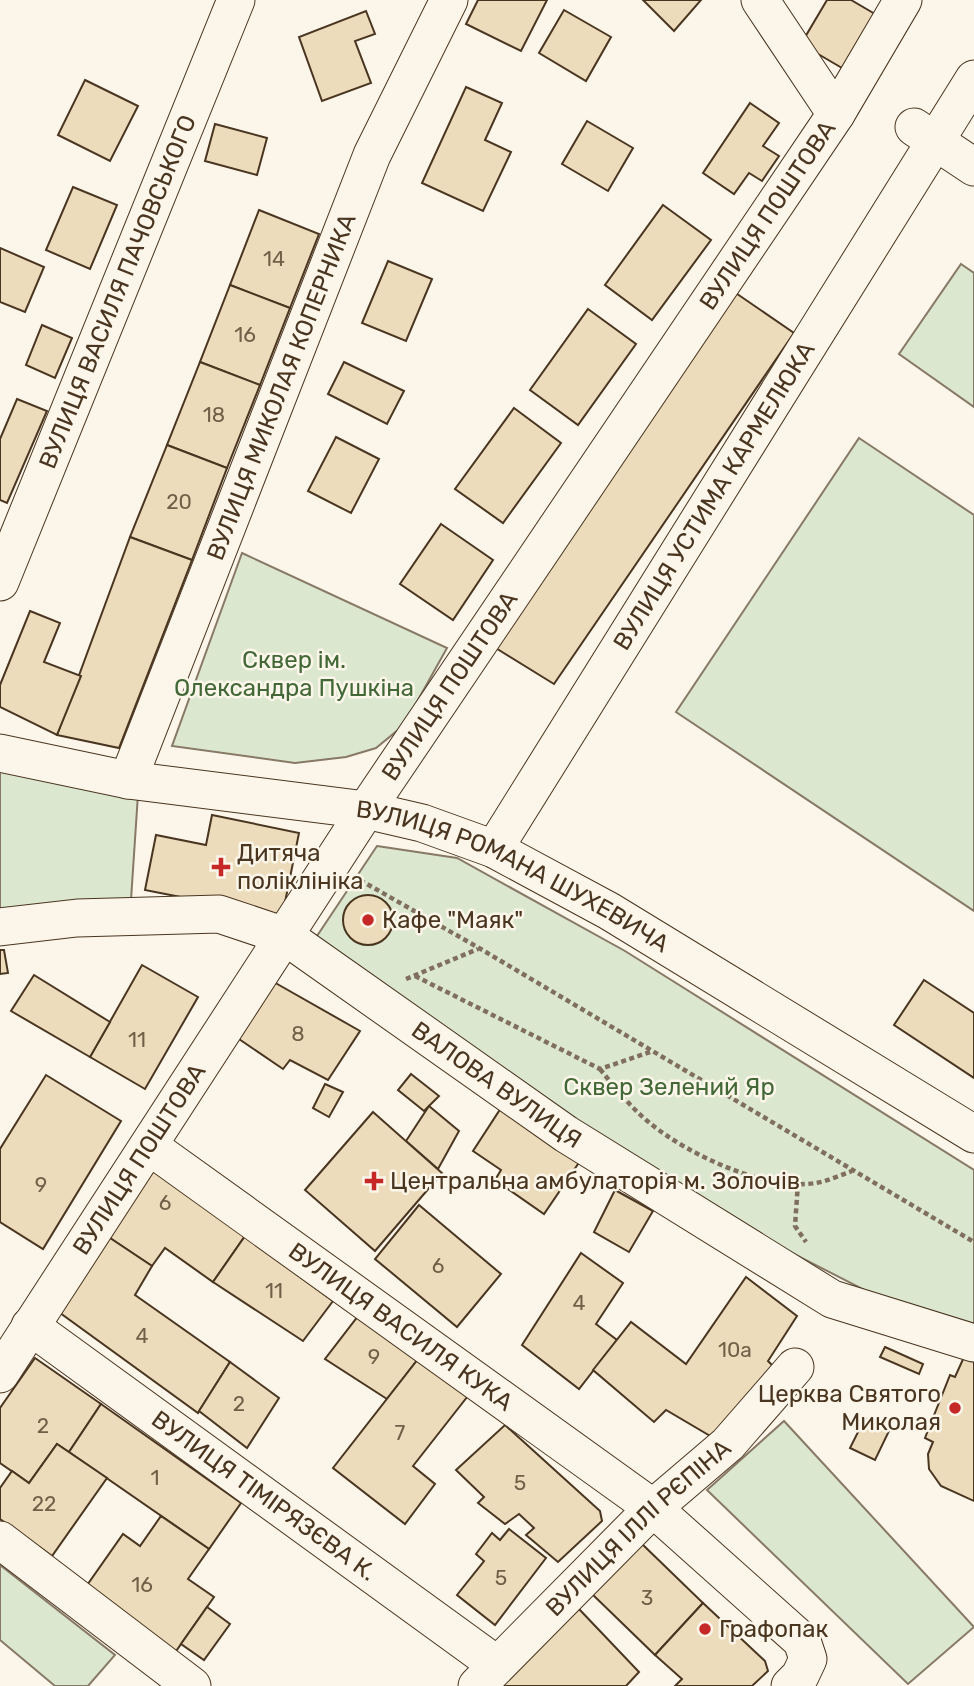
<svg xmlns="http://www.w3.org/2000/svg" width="974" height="1686" font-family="Rubik,sans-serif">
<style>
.green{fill:#dce7d0;stroke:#887966;stroke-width:2}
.building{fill:#ecdcbc;stroke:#4a3520;stroke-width:2}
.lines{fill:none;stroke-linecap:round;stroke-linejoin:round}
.minor-casing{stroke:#4a3520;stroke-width:39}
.path{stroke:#7f6f5c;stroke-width:4.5;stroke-dasharray:5 3.5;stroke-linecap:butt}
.minor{stroke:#fbf6e9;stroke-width:37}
.poi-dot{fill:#c62828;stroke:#fbf6e9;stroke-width:2.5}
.labels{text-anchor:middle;stroke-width:5;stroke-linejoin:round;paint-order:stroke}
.number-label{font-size:21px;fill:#725f47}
.street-label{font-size:24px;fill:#4a3520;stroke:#fbf6e9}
.park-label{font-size:24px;fill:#436837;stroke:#fbf6e9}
.poi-label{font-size:24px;fill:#4a3520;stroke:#fbf6e9;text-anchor:start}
</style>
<rect width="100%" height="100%" fill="#fbf6e9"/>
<g class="green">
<polygon points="961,264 974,273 974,407 899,354"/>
<polygon points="859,438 974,515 974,911 676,712"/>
<polygon points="242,553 447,648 404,725 376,748 346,757 295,763 172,746"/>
<polygon points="0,763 138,794 131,900 0,922"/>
<polygon points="377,846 457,858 625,951 974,1170 974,1346 622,1166 315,939"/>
<polygon points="784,1421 974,1627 908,1684 707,1490"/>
<polygon points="0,1565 115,1655 88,1686 55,1686 0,1640"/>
</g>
<g class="building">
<polygon points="478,0 547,0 521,51 466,24"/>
<polygon points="643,0 701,0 674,31"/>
<polygon points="827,0 851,0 875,14 842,68 801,44"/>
<polygon points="564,10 611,37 586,81 539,53"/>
<polygon points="366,11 375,34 355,41 371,83 322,101 299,37"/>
<polygon points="85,80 138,106 110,161 58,135"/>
<polygon points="466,87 502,103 485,140 511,152 483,211 422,183"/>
<polygon points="750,103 779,123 763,146 779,156 762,181 749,173 734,194 703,173"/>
<polygon points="587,121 633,148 608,191 562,164"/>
<polygon points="215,124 267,138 257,175 205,161"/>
<polygon points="73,187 117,205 90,269 46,250"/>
<polygon points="663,205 711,240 652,320 605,285"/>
<polygon points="259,210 319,234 290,308 230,285"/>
<polygon points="0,248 44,267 25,312 0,302"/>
<polygon points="388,261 432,279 406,341 362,323"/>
<polygon points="230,285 290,308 260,385 200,362"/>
<polygon points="727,287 794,333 554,684 486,642"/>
<polygon points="588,309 636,344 578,425 530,390"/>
<polygon points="42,325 72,338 55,378 26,365"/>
<polygon points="200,362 260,385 227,468 167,445"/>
<polygon points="344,362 404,391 387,424 328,394"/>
<polygon points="17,399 47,411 7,503 0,500 0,439"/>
<polygon points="514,408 561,443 503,523 455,489"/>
<polygon points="336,437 379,459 351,513 308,491"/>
<polygon points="167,445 227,468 192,560 130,537"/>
<polygon points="441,524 493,560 453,620 400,584"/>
<polygon points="130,537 192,560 119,748 57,735"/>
<polygon points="30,611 60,623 44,662 81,676 57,735 0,707 0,685"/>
<polygon points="212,815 299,833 282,917 145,890 156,835 206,845"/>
<circle cx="368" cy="920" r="25"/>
<polygon points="0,950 4,950 8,973 0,974"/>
<polygon points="142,965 198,997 145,1089 90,1057"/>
<polygon points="34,975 110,1022 90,1057 11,1011"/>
<polygon points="924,980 974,1013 974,1078 894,1025"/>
<polygon points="272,981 360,1031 328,1080 290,1060 283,1069 236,1037"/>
<polygon points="411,1074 439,1096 424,1111 398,1090"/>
<polygon points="46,1075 121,1121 43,1249 0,1222 0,1149"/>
<polygon points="325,1084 343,1092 329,1117 313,1108"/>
<polygon points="429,1106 459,1131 438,1169 406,1141"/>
<polygon points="501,1108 580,1161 544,1214 495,1180 501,1170 473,1151"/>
<polygon points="373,1112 442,1173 375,1251 305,1190"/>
<polygon points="154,1170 245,1236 213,1282 165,1248 152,1266 107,1236"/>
<polygon points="615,1190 653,1211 629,1252 594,1232"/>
<polygon points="419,1205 501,1274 457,1327 375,1259"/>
<polygon points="107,1236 152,1266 135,1295 230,1362 198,1413 56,1310"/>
<polygon points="245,1236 333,1301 303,1341 213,1282"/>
<polygon points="581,1253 623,1283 596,1324 617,1340 579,1389 522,1345"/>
<polygon points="746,1277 797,1316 768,1361 775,1368 712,1437 666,1410 654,1422 593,1370 631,1322 686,1364"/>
<polygon points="362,1311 422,1354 387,1399 325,1359"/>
<polygon points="885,1347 923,1364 919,1374 880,1357"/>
<polygon points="422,1354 471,1392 413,1466 435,1484 405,1524 333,1468"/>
<polygon points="964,1357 974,1361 974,1501 941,1486 929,1469 928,1454 933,1442 925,1438 950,1375 955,1377"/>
<polygon points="35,1358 101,1404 69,1452 57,1444 29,1483 0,1463 0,1408"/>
<polygon points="230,1362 279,1398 247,1448 199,1411"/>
<polygon points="101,1404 241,1503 209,1549 69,1452"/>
<polygon points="865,1418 889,1431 875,1460 850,1448"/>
<polygon points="505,1425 600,1511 602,1521 558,1562 526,1535 534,1528 519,1514 505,1524 478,1503 484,1497 456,1470"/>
<polygon points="57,1444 107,1478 52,1556 0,1519 0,1488 12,1471 29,1483"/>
<polygon points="161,1516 209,1549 188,1579 214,1597 174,1654 83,1591 123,1534 140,1546"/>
<polygon points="509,1529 546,1558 495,1625 457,1595 484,1561 476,1554 492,1533 500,1540"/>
<polygon points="641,1543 703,1603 655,1655 591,1593"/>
<polygon points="703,1603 765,1661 768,1671 752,1686 675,1686 682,1679 655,1655"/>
<polygon points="207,1607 230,1624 204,1660 181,1644"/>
<polygon points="579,1609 639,1672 626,1686 498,1686"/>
</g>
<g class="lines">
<defs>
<g id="minor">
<polyline points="760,0 836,114"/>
<polyline points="914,127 974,167"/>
<path id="s1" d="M0,582L236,0"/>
<path id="s2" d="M0,753L128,780L366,810L422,823L494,849L609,911L974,1134"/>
<path id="s3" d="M128,780L372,155L449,0"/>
<path id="s4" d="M494,849L974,79"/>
<path id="s5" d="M0,927L77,918L219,914L285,936L566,1134L832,1299L974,1343"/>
<path id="s6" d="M149,1146L653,1508L802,1641L808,1659L800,1676L790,1686"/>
<path id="s7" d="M30,1326L497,1665"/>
<path id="s8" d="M0,1374L366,810L836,114L903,0"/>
<polyline points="0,1540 192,1686"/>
<path id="s9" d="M477,1686L653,1508L728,1444L795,1367"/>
</g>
</defs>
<use href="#minor" class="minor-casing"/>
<g class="path">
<polyline points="360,880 479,948 974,1242"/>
<polyline points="415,976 600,1069 650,1052"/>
<polyline points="406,979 478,949"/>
<path d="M600,1069C616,1089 631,1108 651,1124C689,1155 766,1191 816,1183C828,1181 841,1175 852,1171"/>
<polyline points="798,1183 795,1226 806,1242"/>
</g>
<use href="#minor" class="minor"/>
</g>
<g class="poi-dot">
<path d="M217.5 856.5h7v7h7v7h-7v7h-7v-7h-7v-7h7z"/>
<circle cx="368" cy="920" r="7"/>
<path d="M370.5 1170.5h7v7h7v7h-7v7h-7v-7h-7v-7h7z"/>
<circle cx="955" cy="1408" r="7"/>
<circle cx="705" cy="1629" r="7"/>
</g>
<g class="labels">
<g class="number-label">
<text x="274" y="266">14</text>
<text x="245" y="342">16</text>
<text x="214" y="422">18</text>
<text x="179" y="509">20</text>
<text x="298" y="1041">8</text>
<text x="137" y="1047">11</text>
<text x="41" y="1192">9</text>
<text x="165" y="1210">6</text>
<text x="438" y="1273">6</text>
<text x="274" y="1298">11</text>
<text x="579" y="1310">4</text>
<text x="142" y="1343">4</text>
<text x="735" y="1357">10а</text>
<text x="374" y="1364">9</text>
<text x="239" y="1411">2</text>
<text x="43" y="1433">2</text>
<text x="400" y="1440">7</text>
<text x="155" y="1485">1</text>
<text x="520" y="1490">5</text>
<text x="44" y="1511">22</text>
<text x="501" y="1585">5</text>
<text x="142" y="1592">16</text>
<text x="647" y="1605">3</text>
</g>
<g class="street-label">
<text dy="8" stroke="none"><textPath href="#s8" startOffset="1390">ВУЛИЦЯ ПОШТОВА</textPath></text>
<text dy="8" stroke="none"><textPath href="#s1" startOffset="313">ВУЛИЦЯ ВАСИЛЯ ПАЧОВСЬКОГО</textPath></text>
<text dy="8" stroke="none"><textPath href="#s3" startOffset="422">ВУЛИЦЯ МИКОЛАЯ КОПЕРНИКА</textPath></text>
<text dy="8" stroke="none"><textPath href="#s4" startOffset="416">ВУЛИЦЯ УСТИМА КАРМЕЛЮКА</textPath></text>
<text dy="8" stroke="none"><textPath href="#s8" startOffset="822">ВУЛИЦЯ ПОШТОВА</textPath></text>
<text dy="8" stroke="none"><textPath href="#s2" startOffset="532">ВУЛИЦЯ РОМАНА ШУХЕВИЧА</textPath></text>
<text dy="8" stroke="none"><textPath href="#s5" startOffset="548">ВАЛОВА ВУЛИЦЯ</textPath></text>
<text dy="8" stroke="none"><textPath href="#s8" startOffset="256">ВУЛИЦЯ ПОШТОВА</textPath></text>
<text dy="8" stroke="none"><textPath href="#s6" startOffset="310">ВУЛИЦЯ ВАСИЛЯ КУКА</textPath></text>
<text dy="8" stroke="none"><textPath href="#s7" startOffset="289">ВУЛИЦЯ ТІМІРЯЗЄВА К.</textPath></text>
<text dy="8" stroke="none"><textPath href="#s9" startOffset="226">ВУЛИЦЯ ІЛЛІ РЄПІНА</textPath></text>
</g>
<g class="park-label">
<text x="294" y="668">Сквер ім.<tspan x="294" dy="28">Олександра Пушкіна</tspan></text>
<text x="669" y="1095">Сквер Зелений Яр</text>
</g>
<g class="poi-label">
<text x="237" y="861">Дитяча<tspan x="237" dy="28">поліклініка</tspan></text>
<text x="382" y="928">Кафе "Маяк"</text>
<text x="390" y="1189">Центральна амбулаторія м. Золочів</text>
<text x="941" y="1402" text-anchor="end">Церква Святого<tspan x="941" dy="28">Миколая</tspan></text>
<text x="719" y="1637">Графопак</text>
</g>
</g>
</svg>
